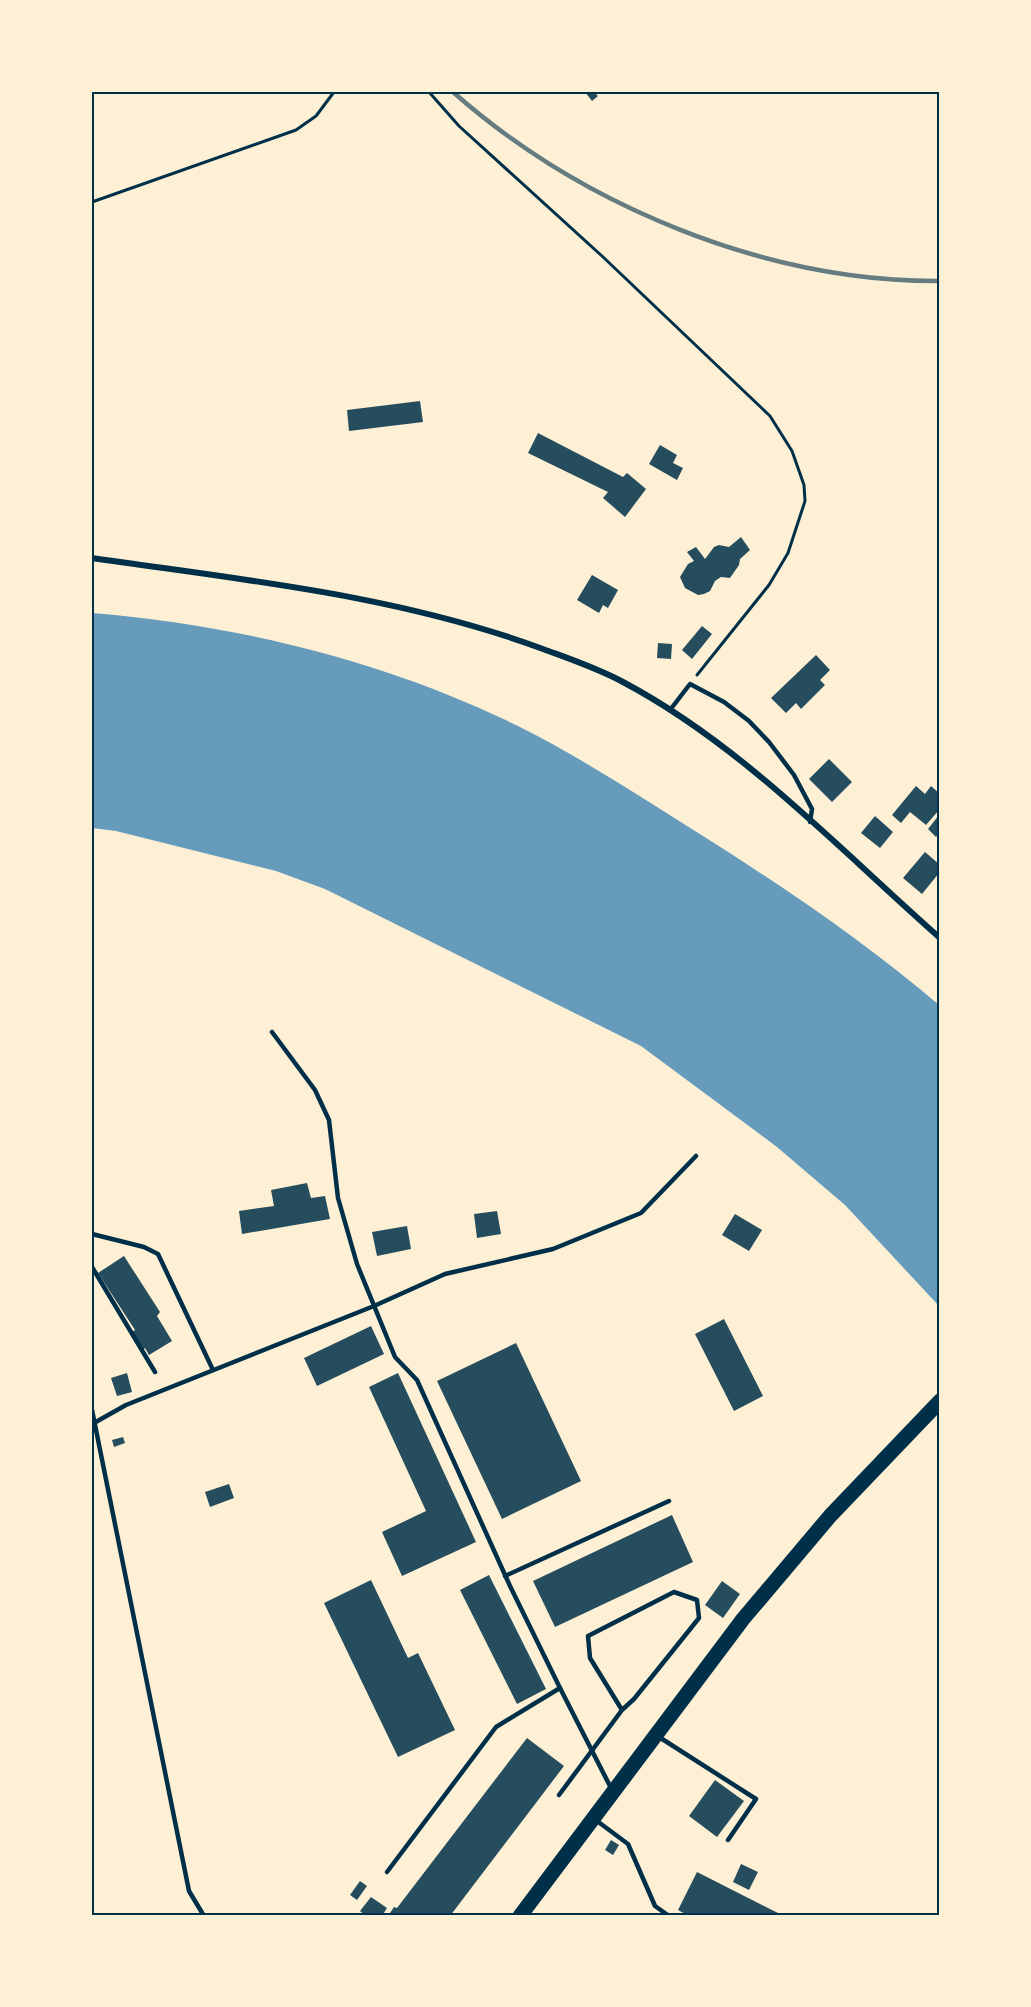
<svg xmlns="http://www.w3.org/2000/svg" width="1031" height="2007" font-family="Lato,sans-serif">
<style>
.water{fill:#669bbc}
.building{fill:#264d5e}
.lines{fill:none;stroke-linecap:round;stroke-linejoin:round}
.path{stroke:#003049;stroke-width:3}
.service{stroke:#003049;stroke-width:4.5}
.minor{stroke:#003049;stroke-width:6}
.primary{stroke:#003049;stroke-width:15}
.rail{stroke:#657d81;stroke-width:4.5}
.neatline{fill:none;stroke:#003049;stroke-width:2}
</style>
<rect width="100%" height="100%" fill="#fdf0d5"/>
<path class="water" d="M92,613C238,625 386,661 518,726C582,758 642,798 703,836C785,888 865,942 939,1005V1306L845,1205L777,1147L641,1046L325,889L276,871L116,831L92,828Z"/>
<g class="building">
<polygon points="585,92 594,92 598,96 592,101"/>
<polygon points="420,401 423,422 349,431 347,410"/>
<polygon points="538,433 623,477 627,473 646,489 625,517 603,498 608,492 528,453"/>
<polygon points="660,445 677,455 673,463 683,468 677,480 649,464"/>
<polygon points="741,537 750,550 740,559 739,565 730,578 721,577 715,581 710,591 704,594 698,595 685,588 680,577 688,564 694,561 687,552 696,547 705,559 714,547 719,545 729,547"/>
<polygon points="592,575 618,590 608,608 603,605 599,613 577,600"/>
<polygon points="702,626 712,634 692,659 682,650"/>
<polygon points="658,643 672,644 671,659 657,658"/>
<polygon points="816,655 830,670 820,680 825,685 801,709 796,703 786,713 771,698"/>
<polygon points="829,759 852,782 832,802 809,779"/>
<polygon points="916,786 925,794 931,786 939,793 939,810 926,825 910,812 901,823 892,815"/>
<polygon points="939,815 939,833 936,837 928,829"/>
<polygon points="875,816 893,832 880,848 861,833"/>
<polygon points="925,852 939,864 939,873 922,894 903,878"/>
<polygon points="307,1183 311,1198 325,1196 330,1219 242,1234 239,1211 274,1206 271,1190"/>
<polygon points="497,1211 501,1234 477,1238 474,1214"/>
<polygon points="735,1214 762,1230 749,1251 722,1235"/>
<polygon points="407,1226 411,1249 377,1256 372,1232"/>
<polygon points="124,1256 160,1312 157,1316 172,1341 149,1355 145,1348 143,1350 132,1332 135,1330 98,1273"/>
<polygon points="724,1319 763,1396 734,1411 695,1334"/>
<polygon points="371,1326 384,1354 317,1386 304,1358"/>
<polygon points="516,1343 581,1481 502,1519 437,1381"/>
<polygon points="127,1373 132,1392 117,1396 111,1378"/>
<polygon points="398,1373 476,1542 402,1576 382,1532 426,1511 369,1387"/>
<polygon points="123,1437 125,1443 114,1447 112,1440"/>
<polygon points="229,1484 234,1498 210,1507 205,1492"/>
<polygon points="672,1515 693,1562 555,1627 533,1581"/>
<polygon points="489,1575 546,1689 517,1704 460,1590"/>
<polygon points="371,1580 408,1658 418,1653 455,1730 398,1757 324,1603"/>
<polygon points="722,1581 740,1594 723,1618 705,1605"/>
<polygon points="527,1738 564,1766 450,1916 388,1916 394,1907 397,1908"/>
<polygon points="715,1780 744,1801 717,1837 689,1816"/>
<polygon points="611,1840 619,1845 613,1855 605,1850"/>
<polygon points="741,1864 758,1872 749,1890 733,1882"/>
<polygon points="697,1872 778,1913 777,1916 689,1916 678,1910"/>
<polygon points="360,1881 367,1886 357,1900 350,1895"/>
<polygon points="371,1897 387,1908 382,1916 366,1916 360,1911"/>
</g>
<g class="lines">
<g class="path">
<polyline points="429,92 459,126 602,256 770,416 792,451 804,485 805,501 788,553 769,585 697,675"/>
<polyline points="92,202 296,130 316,116 334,92"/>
</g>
<g class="service">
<polyline points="670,710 690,684 724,702 749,721 769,742 794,775 812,809 810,822"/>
<polyline points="272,1032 315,1090 329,1120 338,1198 357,1264 395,1357 417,1380 510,1586 560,1688 496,1727 387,1872"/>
<polyline points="92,1234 144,1247 158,1254 213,1370"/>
<polyline points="92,1267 155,1372"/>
<polyline points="92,1410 189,1891 204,1916"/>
<polyline points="94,1423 126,1405 374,1306 445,1274 553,1249 641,1213 696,1156"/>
<polyline points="505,1576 669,1501"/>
<polyline points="560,1688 612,1790"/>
<polyline points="659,1737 756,1799 728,1840"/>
<polyline points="559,1795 622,1710 634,1699 699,1618 697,1600 674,1592 588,1636 590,1658 622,1710"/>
<polyline points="597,1821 628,1844 655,1906 669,1916"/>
</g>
<path class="minor" d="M92,558C243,580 398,595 543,649C570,659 597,668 623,682C742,745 839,849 940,938"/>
<polyline class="primary" points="520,1916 743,1619 830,1516 940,1401"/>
<path class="rail" d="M453,92C582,206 766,282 940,281"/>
</g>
<rect width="1031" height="2007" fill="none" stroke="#fdf0d5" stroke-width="186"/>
<rect x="93" y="93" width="845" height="1821" class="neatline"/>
</svg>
